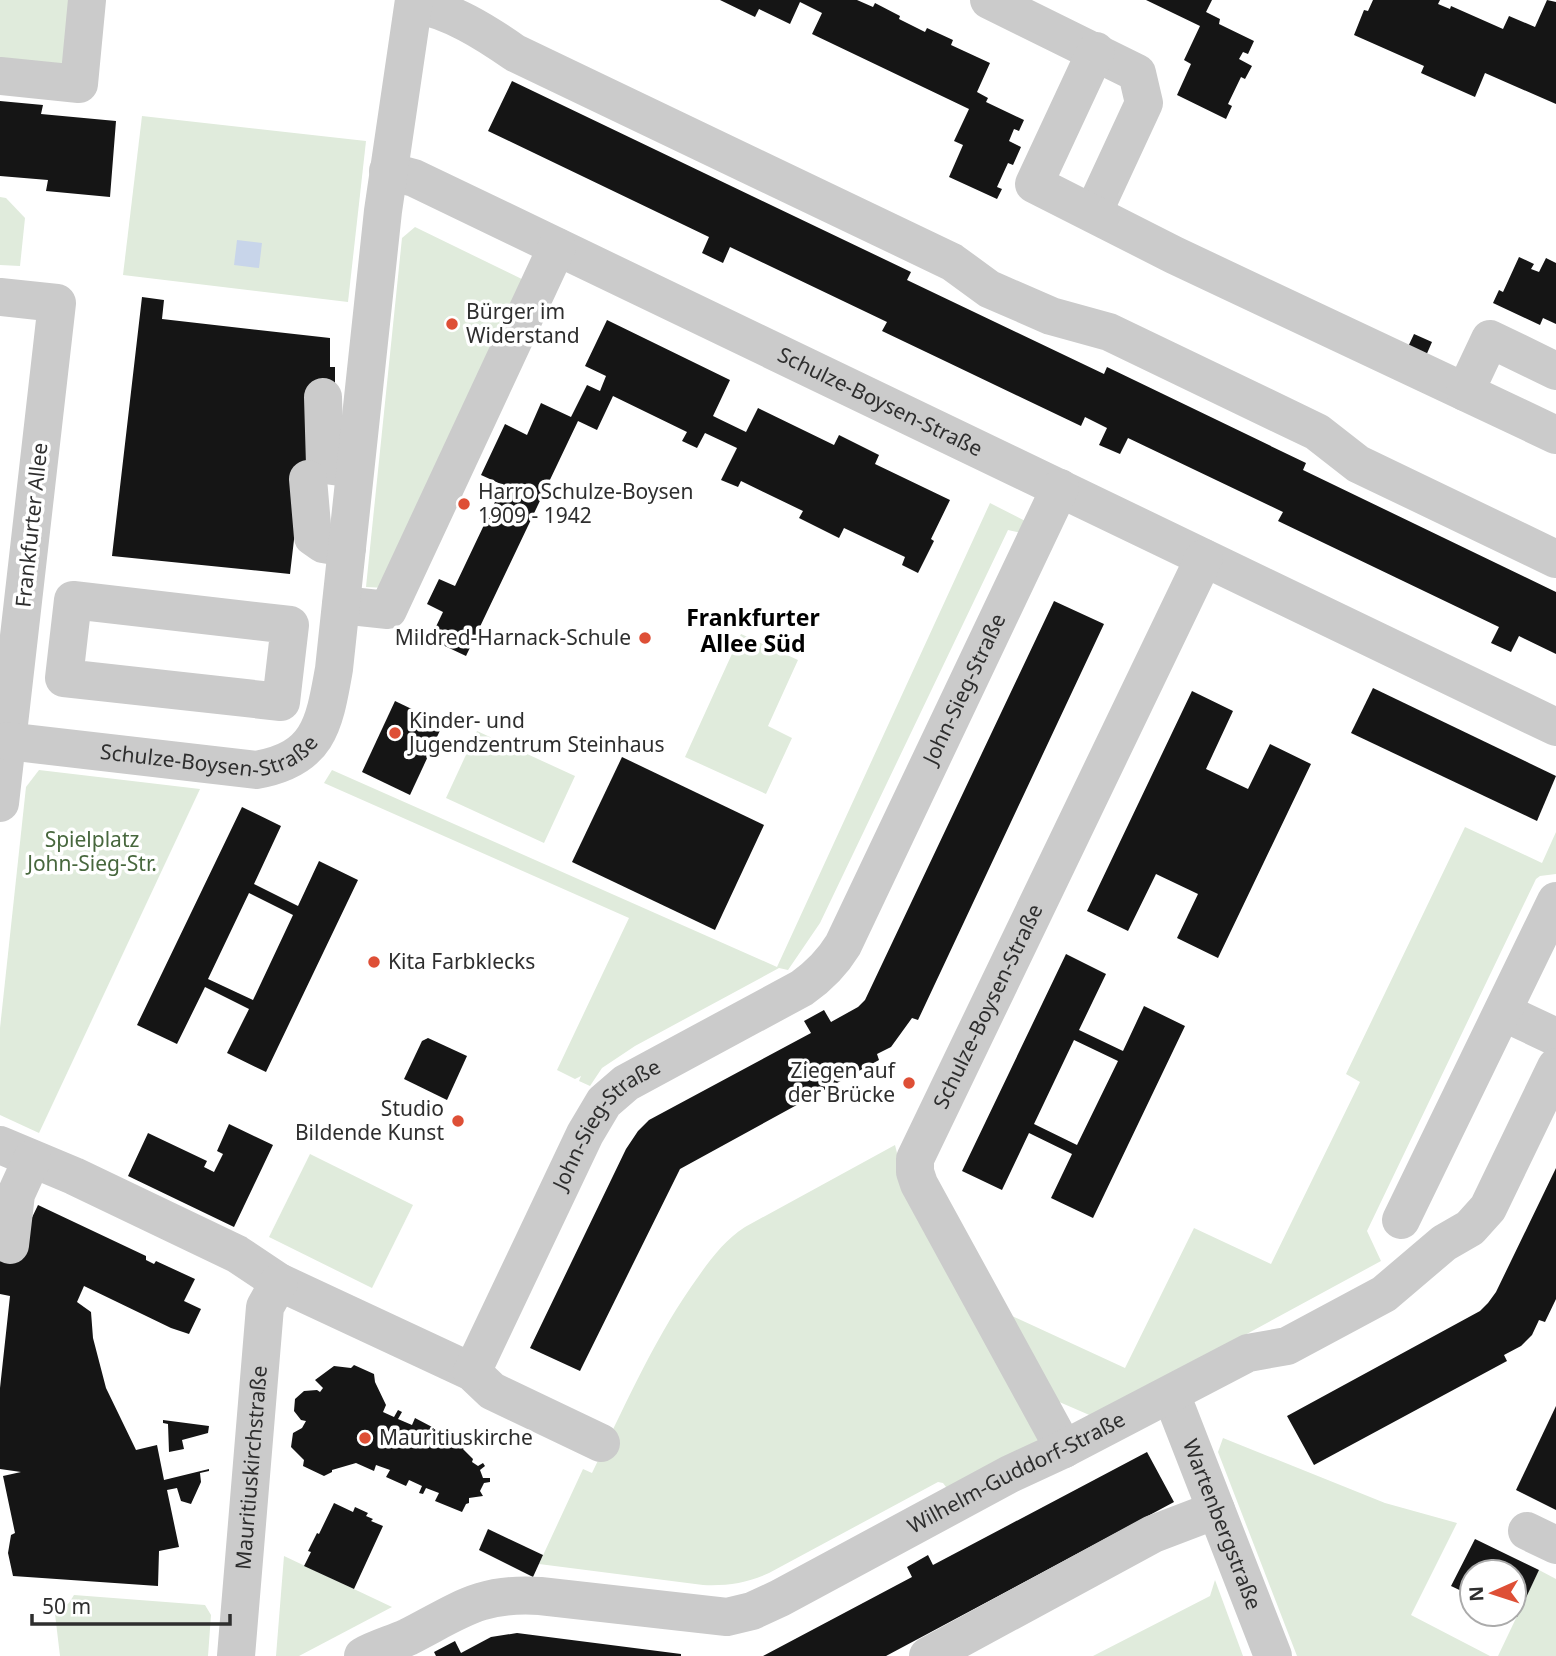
<svg xmlns="http://www.w3.org/2000/svg" width="1556" height="1656" font-family="'Noto Sans',sans-serif">
<style>
.green{fill:#e0ebdc}
.water{fill:#c8d5ea}
.building{fill:#151515;fill-rule:evenodd}
.lines{fill:none;stroke-linecap:round;stroke-linejoin:round}
.minor{stroke:#cbcbcb;stroke-width:38}
.poi-dot{fill:#de4f36;stroke:#fff;stroke-width:2.5}
.labels{text-anchor:middle;stroke-width:7;stroke-linejoin:round;paint-order:stroke}
.poi-label{font-size:21px;fill:#2e2e2e;stroke:#fff;text-anchor:start}
.street-label{font-size:21px;fill:#2e2e2e;stroke:#fff}
.park-label{font-size:21px;fill:#47673d;stroke:#fff}
.neighbourhood-label{font-size:23px;font-weight:bold;fill:#000;stroke:#fff}
</style>
<rect width="100%" height="100%" fill="#fff"/>
<g class="green">
<polygon points="0,0 79,0 67,66 0,69"/>
<polygon points="142,116 366,141 348,302 123,275"/>
<polygon points="0,197 6,198 25,218 20,266 0,265"/>
<polygon points="415,227 534,285 387,588 366,587 402,238"/>
<polygon points="990,503 1031,524 1022,533 1008,530 820,923 788,970 779,968 635,1046 602,1068 590,1086 579,1081 581,1076 575,1079 557,1070 629,918 324,783 332,770 777,967"/>
<polygon points="741,634 798,660 768,726 792,738 766,794 685,757"/>
<polygon points="477,731 575,776 544,843 446,798"/>
<polygon points="39,770 200,789 39,1133 0,1115 0,1028 26,787"/>
<polygon points="1465,827 1542,863 1556,832 1556,874 1540,876 1536,879 1367,1231 1381,1261 1094,1417 1057,1401 1010,1315 1125,1368 1194,1228 1271,1264 1360,1082 1346,1074"/>
<path d="M895,1145L899,1161L1047,1436L949,1491L943,1483L938,1482L769,1573C747,1583 728,1586 703,1585L539,1564L583,1469L592,1473C623,1410 651,1345 691,1287C707,1264 722,1242 745,1227Z"/>
<polygon points="310,1154 413,1205 372,1288 269,1237"/>
<polygon points="1223,1438 1385,1503 1457,1523 1411,1615 1490,1656 1297,1656 1218,1452"/>
<polygon points="284,1556 392,1607 299,1656 276,1656"/>
<polygon points="1539,1570 1556,1579 1556,1656 1498,1656"/>
<polygon points="1215,1580 1243,1656 1093,1656 1210,1596"/>
<polygon points="74,1595 205,1605 211,1615 208,1656 60,1656 55,1614 69,1603"/>
</g>
<polygon class="water" points="237,240 262,243 259,268 234,265"/>
<g class="building">
<polygon points="720,0 857,0 873,7 875,3 900,16 899,19 925,32 927,28 953,40 951,45 990,63 977,92 988,98 986,102 1024,120 1019,131 1014,129 1009,141 1021,147 1013,165 1008,163 997,187 1002,189 997,199 949,177 963,145 954,141 969,109 812,34 822,13 800,2 790,24 759,9 755,17"/>
<polygon points="1146,0 1212,0 1206,12 1220,19 1219,24 1254,41 1248,54 1243,52 1239,59 1252,66 1245,79 1241,77 1228,104 1232,106 1226,119 1177,95 1191,64 1184,60 1200,26"/>
<polygon points="1373,0 1440,0 1438,4 1450,9 1451,6 1503,29 1509,16 1535,27 1547,0 1556,2 1556,104 1485,73 1475,97 1421,73 1424,66 1354,35 1364,10 1368,11"/>
<polygon points="512,81 911,272 907,280 1104,374 1107,367 1306,463 1303,470 1556,592 1556,654 1519,636 1511,652 1491,643 1499,627 1278,521 1283,512 1128,438 1120,454 1099,445 1107,428 1085,417 1081,426 947,362 882,331 887,322 730,247 723,263 702,253 709,237 488,131"/>
<polygon points="0,101 43,105 41,114 116,121 110,197 46,191 48,180 0,176"/>
<polygon points="1519,257 1534,264 1531,269 1539,272 1546,258 1556,263 1556,324 1543,318 1540,325 1493,303 1499,290 1503,292"/>
<polygon points="142,297 164,300 162,319 330,338 330,367 335,367 335,393 317,475 299,497 290,574 112,556"/>
<polygon points="607,320 730,380 713,416 746,432 758,408 834,445 839,435 879,455 875,464 950,500 931,539 934,541 918,573 902,565 905,557 844,528 839,538 799,518 803,511 741,481 738,487 721,480 737,448 705,433 697,448 682,441 687,432 613,396 597,430 578,421 466,656 430,639 443,612 427,604 439,579 455,586 503,485 481,475 505,424 527,435 541,403 571,417 587,385 600,391 606,376 585,366"/>
<polygon points="1414,334 1432,342 1425,358 1407,349"/>
<polygon points="1054,601 1104,624 918,1020 912,1018 891,1047 877,1054 879,1060 680,1169 580,1371 530,1348 626,1149 638,1131 649,1120 811,1033 804,1021 824,1010 831,1022 858,1007 865,1000"/>
<polygon points="1373,688 1556,776 1537,821 1351,733"/>
<polygon points="1192,691 1233,711 1206,769 1248,789 1270,744 1311,764 1218,958 1177,938 1198,894 1156,874 1128,931 1087,911"/>
<polygon points="395,701 443,724 410,795 362,772"/>
<polygon points="622,757 764,825 715,930 572,862"/>
<path d="M242,807L281,826L254,884L298,906L319,861L358,880L266,1072L227,1053L249,1009L205,987L177,1044L137,1025ZM249,893L293,915L253,1000L208,979Z"/>
<path d="M1066,954L1106,974L1079,1030L1123,1051L1144,1006L1185,1026L1093,1218L1051,1198L1072,1154L1029,1133L1002,1190L962,1171ZM1074,1040L1118,1061L1077,1145L1034,1124Z"/>
<polygon points="428,1038 467,1056 447,1100 404,1079 422,1041"/>
<polygon points="229,1124 273,1145 234,1227 128,1176 148,1133 207,1161 204,1167 214,1172 223,1154 217,1151"/>
<polygon points="1556,1168 1556,1299 1545,1322 1539,1320 1532,1335 1521,1346 1504,1355 1507,1361 1314,1465 1287,1416 1480,1311 1488,1303 1496,1292"/>
<polygon points="38,1205 146,1256 146,1260 154,1264 156,1261 195,1279 184,1301 201,1309 189,1334 171,1328 84,1286 77,1302 91,1312 93,1338 106,1388 136,1450 157,1445 164,1480 209,1469 209,1471 200,1473 201,1482 191,1504 181,1501 177,1488 167,1490 179,1547 159,1551 158,1586 13,1576 8,1553 11,1535 15,1533 3,1476 21,1472 0,1469 0,1388 10,1296 0,1294 0,1250 16,1251"/>
<polygon points="354,1365 374,1374 375,1382 386,1405 383,1412 394,1417 398,1410 402,1412 398,1419 412,1425 415,1418 434,1428 431,1435 443,1440 446,1433 450,1435 447,1442 458,1447 462,1441 466,1442 463,1449 473,1459 472,1462 478,1466 483,1463 485,1466 480,1470 483,1478 490,1478 490,1482 484,1483 480,1491 483,1496 469,1498 469,1503 466,1504 462,1512 435,1501 439,1493 426,1488 423,1494 419,1493 422,1486 409,1480 406,1486 386,1477 390,1470 376,1465 374,1471 356,1463 332,1470 332,1472 324,1476 303,1466 304,1460 291,1447 293,1433 302,1428 306,1421 301,1420 294,1411 295,1399 304,1391 317,1390 320,1392 323,1388 315,1380 334,1366 351,1368"/>
<polygon points="1556,1406 1556,1510 1516,1490"/>
<polygon points="163,1420 209,1426 208,1433 182,1440 184,1449 169,1452 168,1424 163,1423"/>
<polygon points="1147,1452 1174,1502 886,1656 763,1656 912,1577 907,1567 928,1555 933,1565"/>
<polygon points="334,1503 353,1512 355,1507 368,1513 366,1516 373,1519 371,1521 383,1526 354,1589 304,1566 311,1552 308,1551 317,1533 319,1534"/>
<polygon points="488,1529 543,1555 533,1577 479,1550"/>
<polygon points="1475,1539 1539,1570 1517,1617 1514,1616 1514,1572 1472,1572 1472,1596 1451,1586"/>
<polygon points="517,1633 681,1654 681,1656 436,1656 434,1652 455,1641 461,1653 491,1637"/>
</g>
<g class="lines">
<g class="minor">
<polyline points="989,0 1137,73 1144,103 1093,213"/>
<path d="M414,4C450,10 485,32 515,53L952,262L989,289L1051,316L1109,332L1317,432L1358,464L1556,559"/>
<polyline points="1096,51 1034,184 1174,255 1465,392"/>
<polyline points="0,76 79,84 87,0"/>
<path id="s1" d="M388,171L414,178L1556,727"/>
<polyline points="0,297 57,303 0,803"/>
<polyline points="1556,371 1490,339 1465,392 1556,435"/>
<polyline points="323,397 325,465 355,469"/>
<polyline points="308,479 313,537 323,544 347,548"/>
<polygon points="73,600 290,625 281,702 64,678"/>
<polyline points="341,605 388,610 557,247"/>
<path id="s2" d="M7,741L256,770C319,759 324,725 334,669L383,211L414,0"/>
<polyline points="1503,1012 1556,1037"/>
<polyline points="0,1145 74,1176 237,1254 279,1282 472,1372 492,1391 601,1443"/>
<polyline points="1401,1220 1556,901"/>
<polyline points="10,1245 16,1194 32,1159"/>
<path id="s3" d="M472,1372L585,1134L604,1102L626,1083L802,988C819,976 832,963 843,945L1060,488"/>
<path id="s4" d="M1171,1394L1273,1656"/>
<path id="s5" d="M1064,1449L919,1184L915,1172V1159L1204,558"/>
<polyline points="1527,1531 1556,1545"/>
<path id="s6" d="M236,1656L265,1307L279,1282"/>
<path id="s7" d="M363,1656C377,1648 393,1644 408,1637C459,1611 480,1592 540,1596L727,1617L752,1611L780,1598L1010,1474L1064,1449L1248,1353L1287,1346L1384,1294L1444,1243L1470,1228L1488,1208L1556,1067"/>
<polyline points="928,1656 1153,1534 1216,1510"/>
</g>
</g>
<g class="poi-dot">
<circle cx="452" cy="324" r="7"/>
<circle cx="464" cy="504" r="7"/>
<circle cx="645" cy="638" r="7"/>
<circle cx="395" cy="733" r="7"/>
<circle cx="374" cy="962" r="7"/>
<circle cx="909" cy="1083" r="7"/>
<circle cx="458" cy="1121" r="7"/>
<circle cx="365" cy="1438" r="7"/>
</g>
<g class="labels">
<g class="poi-label">
<text x="466" y="319">Bürger im<tspan x="466" dy="24">Widerstand</tspan></text>
<text x="478" y="499">Harro Schulze-Boysen<tspan x="478" dy="24">1909 - 1942</tspan></text>
<text x="631" y="645" text-anchor="end">Mildred-Harnack-Schule</text>
<text x="409" y="728">Kinder- und<tspan x="409" dy="24">Jugendzentrum Steinhaus</tspan></text>
<text x="388" y="969">Kita Farbklecks</text>
<text x="895" y="1078" text-anchor="end">Ziegen auf<tspan x="895" dy="24">der Brücke</tspan></text>
<text x="444" y="1116" text-anchor="end">Studio<tspan x="444" dy="24">Bildende Kunst</tspan></text>
<text x="379" y="1445">Mauritiuskirche</text>
</g>
<g class="street-label">
<text dy="7" stroke="none"><textPath href="#s1" startOffset="544">Schulze-Boysen-Straße</textPath></text>
<text transform="translate(32 525) rotate(-84)" y="7">Frankfurter Allee</text>
<text dy="7" stroke="none"><textPath href="#s3" startOffset="873">John-Sieg-Straße</textPath></text>
<text dy="7" stroke="none"><textPath href="#s2" startOffset="206">Schulze-Boysen-Straße</textPath></text>
<text dy="7" stroke="none"><textPath href="#s5" startOffset="497">Schulze-Boysen-Straße</textPath></text>
<text dy="7" stroke="none"><textPath href="#s3" startOffset="285">John-Sieg-Straße</textPath></text>
<text dy="7" stroke="none"><textPath href="#s6" startOffset="189">Mauritiuskirchstraße</textPath></text>
<text dy="7" stroke="none"><textPath href="#s7" startOffset="702">Wilhelm-Guddorf-Straße</textPath></text>
<text dy="7" stroke="none"><textPath href="#s4" startOffset="140">Wartenbergstraße</textPath></text>
</g>
<g class="park-label">
<text x="92" y="847">Spielplatz<tspan x="92" dy="24">John-Sieg-Str.</tspan></text>
</g>
<g class="neighbourhood-label">
<text x="753" y="626">Frankfurter<tspan x="753" dy="26">Allee Süd</tspan></text>
</g>
</g>
<g transform="translate(1493 1593) rotate(267)"><circle r="33" fill="#ffffff" stroke="#ababab" stroke-width="2"/>
<path d="M0-5L12 26L0 18L-12 26Z" fill="#de4f36"/>
<text y="-10" font-size="19" font-weight="bold" text-anchor="middle" fill="#2e2e2e">N</text>
</g>
<path d="M32 1614v10h198v-10" fill="none" stroke="#2e2e2e" stroke-width="3.5"/>
<text x="42" y="1614" font-size="21" fill="#2e2e2e" stroke="#ffffff" stroke-width="5" paint-order="stroke">50 m</text>
</svg>
